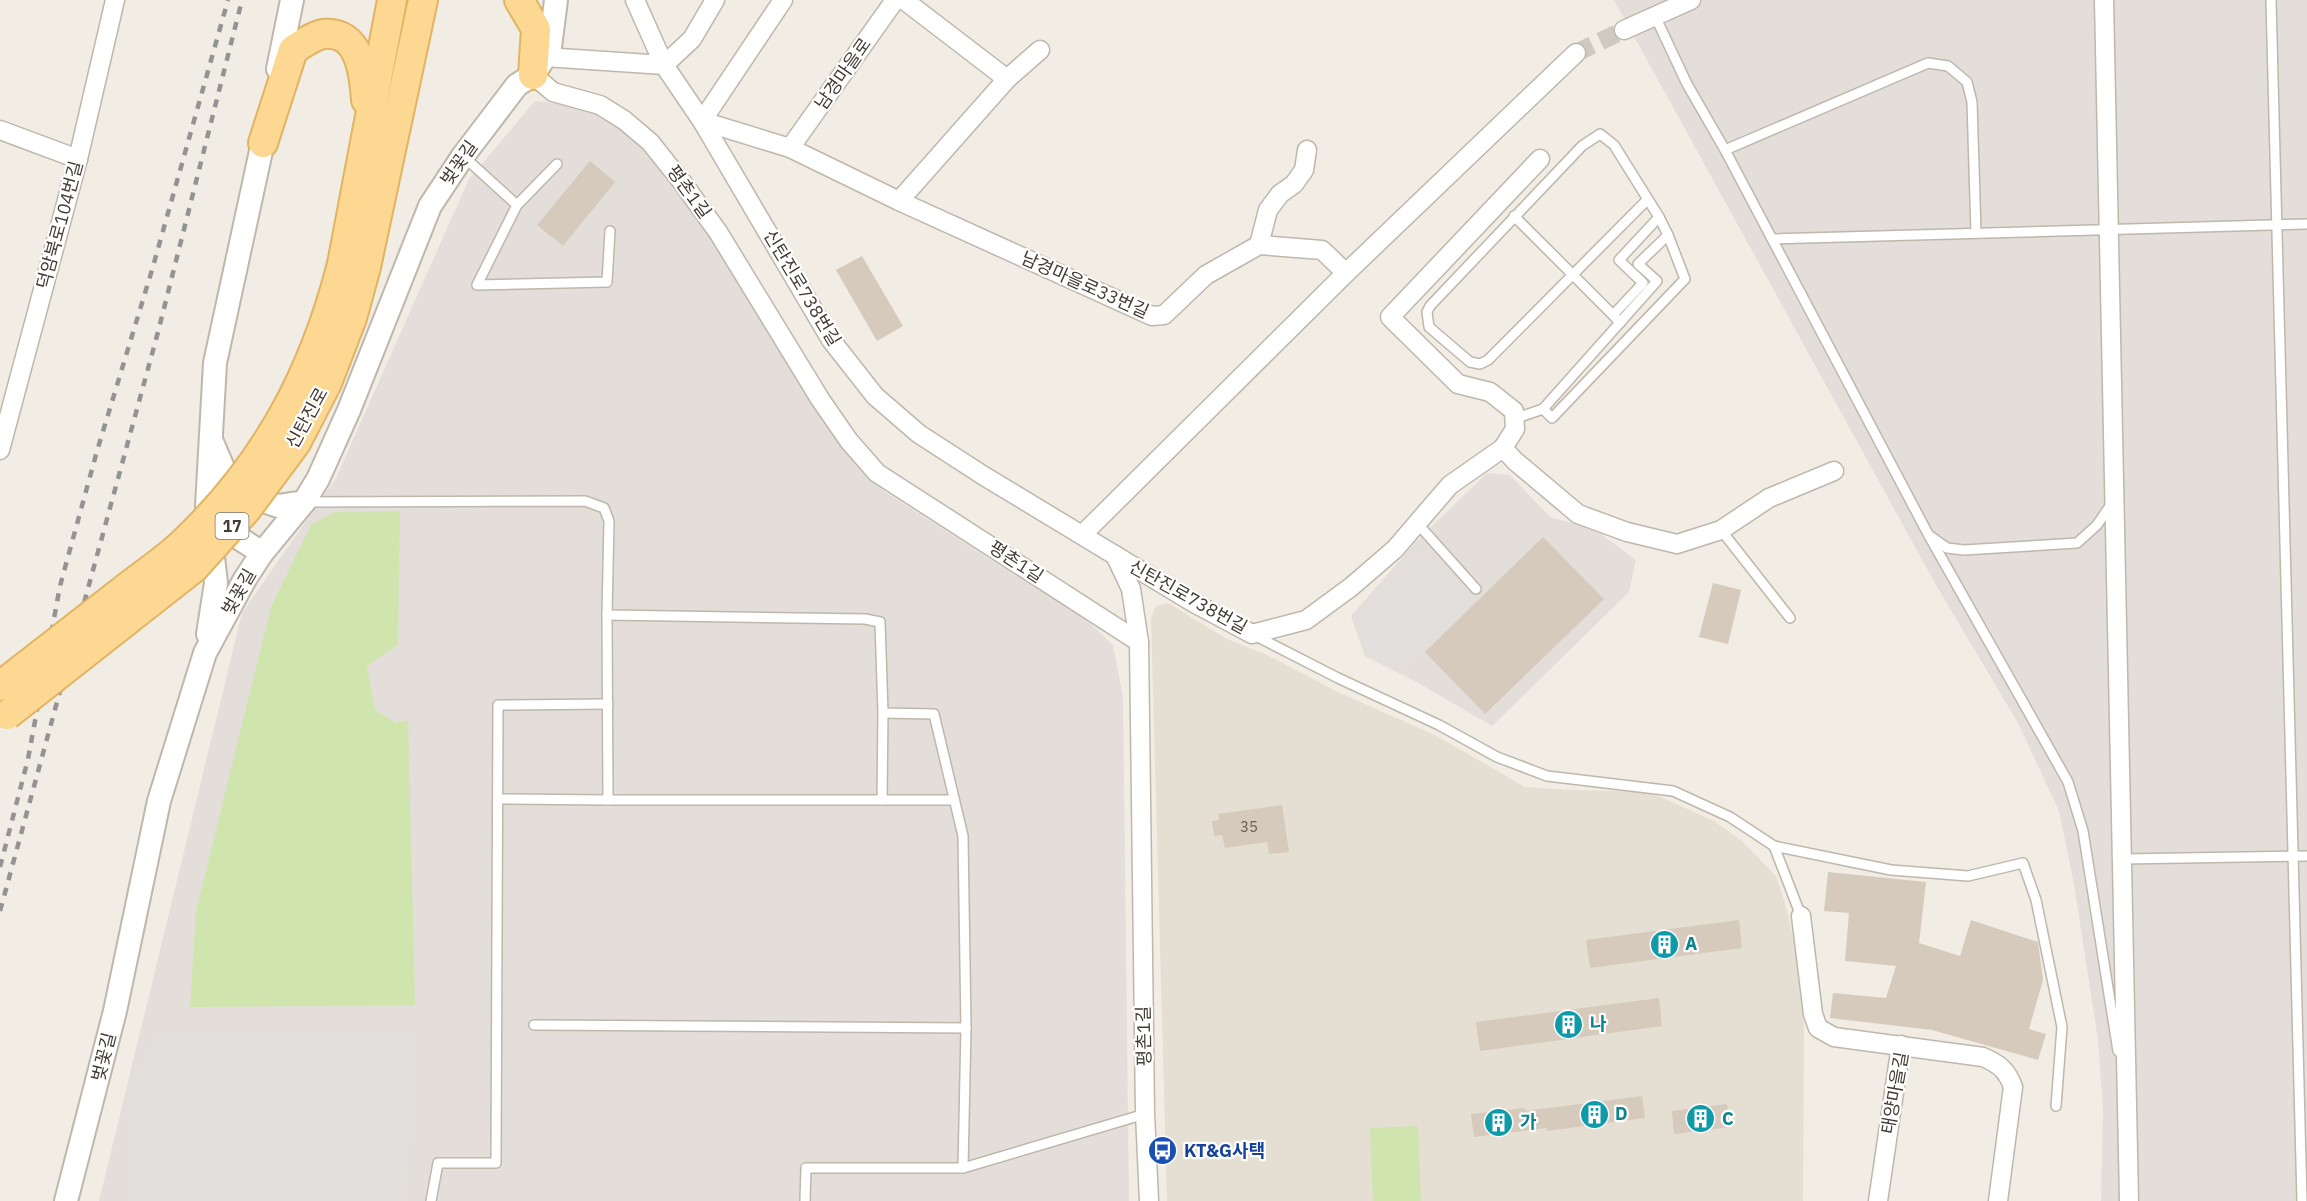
<svg xmlns="http://www.w3.org/2000/svg" width="2307" height="1201" font-family="'IBM Plex Sans','Noto Sans KR',sans-serif">
<style>
.residential{fill:#e5ded2}
.industrial{fill:#e3ded9}
.green{fill:#cfe5ad}
.parking{fill:#e2dfdc}
.building{fill:#d6cabc}
.lines{fill:none;stroke-linecap:round;stroke-linejoin:round}
.minor-tunnel{stroke:#cec9c1;stroke-width:18;stroke-dasharray:18 9;stroke-linecap:butt}
.service-casing{stroke:#bfb7aa;stroke-width:12}
.minor-casing{stroke:#bfb7aa;stroke-width:21}
.tertiary-casing{stroke:#bfb7aa;stroke-width:26}
.primary-casing{stroke:#e0b463;stroke-width:32}
.service{stroke:#fff;stroke-width:9}
.minor{stroke:#fff;stroke-width:18}
.tertiary{stroke:#fff;stroke-width:22}
.primary{stroke:#fcd892;stroke-width:28}
.rail{stroke:#939393;stroke-width:4.5;stroke-dasharray:8 8;stroke-linecap:butt}
.primary-bridge-casing{stroke:#e0b463;stroke-width:32;stroke-linecap:butt}
.primary-bridge{stroke:#fcd892;stroke-width:28}
.labels{text-anchor:middle;stroke-width:4.5;stroke-linejoin:round;paint-order:stroke}
.number-label{font-size:15px;fill:#686056}
.shield{fill:#fff;stroke:#7b7671;stroke-width:1.5}
.shield-label{font-size:16px;font-weight:bold;fill:#433c34}
.street-label{font-size:18px;fill:#433c34;stroke:#fff}
.culture-label{font-size:18px;font-weight:bold;fill:#0d838f;stroke:#fff;text-anchor:start}
.transit-label{font-size:18px;font-weight:bold;fill:#164399;stroke:#fff;text-anchor:start}
</style>
<rect width="100%" height="100%" fill="#f1ece4"/>
<polygon class="residential" points="1168,603 1227,639 1265,654 1340,693 1437,736 1525,787 1571,790 1647,791 1712,820 1742,841 1776,876 1787,910 1794,943 1804,1025 1803,1201 1167,1201 1151,618 1156,606"/>
<g class="industrial">
<polygon points="1614,0 2307,0 2307,1201 2101,1201 2103,1108 2098,1040 2074,884 2059,811 2018,723 1936,585"/>
<polygon points="535,101 565,103 623,123 682,188 846,453 885,492 1087,621 1113,645 1123,697 1129,1201 99,1201 242,613 336,478 469,179"/>
<polygon points="1487,473 1510,475 1550,517 1594,529 1636,560 1629,592 1492,726 1415,681 1365,656 1351,616 1415,543"/>
</g>
<g class="green">
<polygon points="400,511 398,645 367,666 375,710 396,723 408,720 415,1005 190,1007 196,911 271,607 311,525 335,512"/>
<polygon points="1418,1126 1421,1201 1373,1201 1370,1128"/>
</g>
<g class="parking">
<polygon points="1422,549 1470,601 1401,668 1369,654 1358,617"/>
<polygon points="413,1033 414,1129 403,1156 402,1201 130,1201 131,1094 157,1034"/>
</g>
<g class="building">
<polygon points="590,161 615,182 563,246 537,225"/>
<polygon points="862,256 903,326 877,341 836,270"/>
<polygon points="1543,537 1604,599 1485,714 1425,652"/>
<polygon points="1713,583 1741,590 1728,644 1699,637"/>
<polygon points="1282,805 1289,852 1269,854 1267,842 1225,848 1222,835 1214,836 1212,821 1219,820 1218,814"/>
<polygon points="1828,872 1926,882 1919,943 1960,956 1971,920 2038,942 2043,980 2029,1029 2046,1034 2038,1060 1932,1030 1830,1018 1833,993 1886,998 1896,966 1845,961 1849,913 1824,911"/>
<polygon points="1739,920 1742,948 1590,968 1586,940"/>
<polygon points="1659,998 1662,1026 1480,1051 1476,1022"/>
<polygon points="1642,1096 1645,1118 1547,1131 1546,1128 1474,1137 1471,1114 1525,1108 1525,1111"/>
<polygon points="1727,1104 1730,1127 1674,1134 1672,1111"/>
</g>
<g class="lines">
<polyline class="minor-tunnel" points="1576,53 1624,30"/>
<defs>
<g id="service">
<polyline points="2271,0 2302,1201"/>
<polyline points="1655,16 1687,84 1725,150 1928,534 2068,782 2083,831 2118,1051"/>
<polyline points="1725,150 1928,63 1948,66 1967,82 1972,102 1976,232"/>
<polyline points="463,156 517,205 477,285 607,282 610,231"/>
<polyline points="517,205 557,164"/>
<polyline points="1514,216 1613,315"/>
<polyline points="1772,239 2307,224"/>
<polyline points="1620,323 1613,315 1643,283 1619,260 1659,217"/>
<polyline points="1543,409 1552,418 1685,279 1668,235 1659,217 1614,145 1600,134 1582,146 1430,306 1427,312 1429,327 1470,362 1480,364 1488,360 1647,200"/>
<polyline points="1514,419 1543,409 1657,281 1638,264 1668,235"/>
<polyline points="306,502 585,501 604,508 609,521 607,615 608,800 498,799"/>
<polyline points="1417,523 1476,589"/>
<polyline points="1721,530 1790,618"/>
<polyline points="1930,536 1947,548 1964,550 2077,543 2097,525 2112,503"/>
<polyline points="607,615 865,619 880,622 883,713 934,714 963,836 966,1028 963,1168 806,1168 805,1201"/>
<polyline points="1254,635 1338,678 1439,725 1497,757 1547,776 1673,791 1730,817 1774,846 1891,870 1968,876 2023,863 2036,900 2062,1027 2056,1106"/>
<polyline points="608,800 954,800"/>
<polyline points="882,800 883,713"/>
<polyline points="1774,846 1801,916"/>
<polyline points="2122,859 2307,856"/>
<polyline points="534,1025 966,1028"/>
<polyline points="963,1168 1145,1114"/>
<polyline points="431,1201 438,1163 496,1163 498,705 608,704"/>
</g>
<g id="minor">
<polyline points="635,0 664,65 702,121 831,340 875,396 919,434 984,476 1194,603 1252,634 1306,620 1351,587 1395,549 1450,485 1503,448 1515,461 1578,514 1627,532 1677,544 1721,530 1769,498 1834,471"/>
<polyline points="783,0 702,121 790,148 899,201 1152,316 1164,315 1206,275 1259,245 1322,250 1346,273"/>
<polyline points="904,0 1007,79"/>
<polyline points="2104,0 2129,1201"/>
<polyline points="1624,30 1691,0"/>
<polyline points="545,57 664,65 692,39 715,0"/>
<polyline points="533,75 553,92 600,105 624,120 650,142 682,182 718,232 820,399 849,441 877,473 1139,642 1145,1114 1149,1201"/>
<polyline points="0,130 78,159"/>
<polyline points="790,148 895,0"/>
<polyline points="899,201 1007,79 1040,50"/>
<polyline points="1259,245 1268,210 1280,194 1294,184 1304,170 1307,150"/>
<polyline points="1503,448 1515,429 1514,411 1490,392 1458,384 1390,317 1540,159"/>
<polyline points="0,450 78,159 115,0"/>
<polyline points="1083,534 1346,273 1576,53"/>
<polyline points="1115,555 1131,589 1139,642"/>
<path d="M1801,916L1813,1014L1818,1028L1834,1037L1983,1057C1999,1064 2007,1070 2013,1087L1998,1201"/>
<polyline points="1878,1201 1901,1045"/>
</g>
<g id="tertiary">
<polyline points="278,69 292,0"/>
<polyline points="212,442 229,482 247,495 278,506 304,502"/>
<polyline points="218,520 222,527 262,553"/>
<polyline points="208,634 216,583 207,506 215,363 266,128"/>
<polyline points="66,1201 115,1011 159,801 205,653 245,579 262,553 304,502 318,479 349,410 430,206 463,156 517,85 533,75 545,57 550,47 556,0"/>
</g>
<g id="primary">
<polyline points="519,0 536,29 533,75"/>
<path d="M263,143L293,50C302,44 313,36 323,34C360,30 364,73 366,100"/>
<polyline points="342,264 392,0"/>
<polyline points="366,267 423,0"/>
</g>
</defs>
<use href="#service" class="service-casing"/>
<use href="#minor" class="minor-casing"/>
<use href="#tertiary" class="tertiary-casing"/>
<use href="#primary" class="primary-casing"/>
<use href="#service" class="service"/>
<use href="#minor" class="minor"/>
<use href="#tertiary" class="tertiary"/>
<use href="#primary" class="primary"/>
<g class="rail">
<polyline points="0,867 28,759 60,586 97,451 152,270 228,0"/>
<polyline points="0,911 158,332 242,0"/>
</g>
<defs>
<g id="primary-bridge">
<path d="M0,686C41,654 81,623 122,591C142,575 164,561 183,543C266,464 314,374 342,264"/>
<polyline points="7,715 194,568 247,509 296,443 327,383 352,318 366,267"/>
</g>
</defs>
<use href="#primary-bridge" class="primary-bridge-casing"/>
<use href="#primary-bridge" class="primary-bridge"/>
</g>
<defs>
<symbol id="building-disc" viewBox="-11 -11 22 22"><circle r="9.5" fill="#0f9aa8" stroke="#fff"/><path d="M-4-6H4V6H1V3H-1V6H-4ZM-2.5-4.3h1.7v1.8h-1.7ZM.8-4.3h1.7v1.8H.8ZM-2.5-1h1.7V.8h-1.7ZM.8-1h1.7V.8H.8Z" fill="#fff"/></symbol>
<symbol id="bus-disc" viewBox="-11 -11 22 22"><circle r="9.5" fill="#1a4fb4" stroke="#fff"/><path d="M-5-6H5V4H4V6H2V4H-2V6H-4V4H-5ZM-3.5-4V0h7V-4ZM-3.5 1.2v1.5H-2V1.2ZM2 1.2v1.5H3.5V1.2Z" fill="#fff"/></symbol>
</defs>
<g fill-rule="evenodd">
<use href="#building-disc" x="1648" y="928" width="33" height="33"/>
<use href="#building-disc" x="1552" y="1008" width="33" height="33"/>
<use href="#building-disc" x="1578" y="1098" width="33" height="33"/>
<use href="#building-disc" x="1684" y="1102" width="33" height="33"/>
<use href="#building-disc" x="1482" y="1106" width="33" height="33"/>
<use href="#bus-disc" x="1146" y="1134" width="33" height="33"/>
</g>
<g class="labels">
<g class="number-label">
<text x="1249" y="832">35</text>
</g>
<rect class="shield" x="215.5" y="513" width="33" height="26" rx="4.5"/>
<g class="shield-label">
<text x="232" y="532">17</text>
</g>
<g class="street-label">
<text transform="translate(843 74) rotate(-55)" y="6">남경마을로</text>
<text transform="translate(459 163) rotate(-55)" y="6">벚꽃길</text>
<text transform="translate(689 192) rotate(54)" y="6">평촌1길</text>
<text transform="translate(60 225) rotate(-75)" y="6">덕암북로104번길</text>
<text transform="translate(1085 285) rotate(24)" y="6">남경마을로33번길</text>
<text transform="translate(802 288) rotate(59)" y="6">신탄진로738번길</text>
<text transform="translate(307 418) rotate(-61)" y="6">신탄진로</text>
<text transform="translate(1016 562) rotate(33)" y="6">평촌1길</text>
<text transform="translate(239 592) rotate(-60)" y="6">벚꽃길</text>
<text transform="translate(1188 597) rotate(29)" y="6">신탄진로738번길</text>
<text transform="translate(1144 1036) rotate(-91)" y="6">평촌1길</text>
<text transform="translate(104 1057) rotate(-76)" y="6">벚꽃길</text>
<text transform="translate(1895 1093) rotate(-80)" y="6">태양마을길</text>
</g>
<g class="culture-label">
<text x="1685" y="950">A</text>
<text x="1590" y="1030">나</text>
<text x="1615" y="1120">D</text>
<text x="1722" y="1125">C</text>
<text x="1520" y="1128">가</text>
</g>
<g class="transit-label">
<text x="1184" y="1157">KT&amp;G사택</text>
</g>
</g>
</svg>
